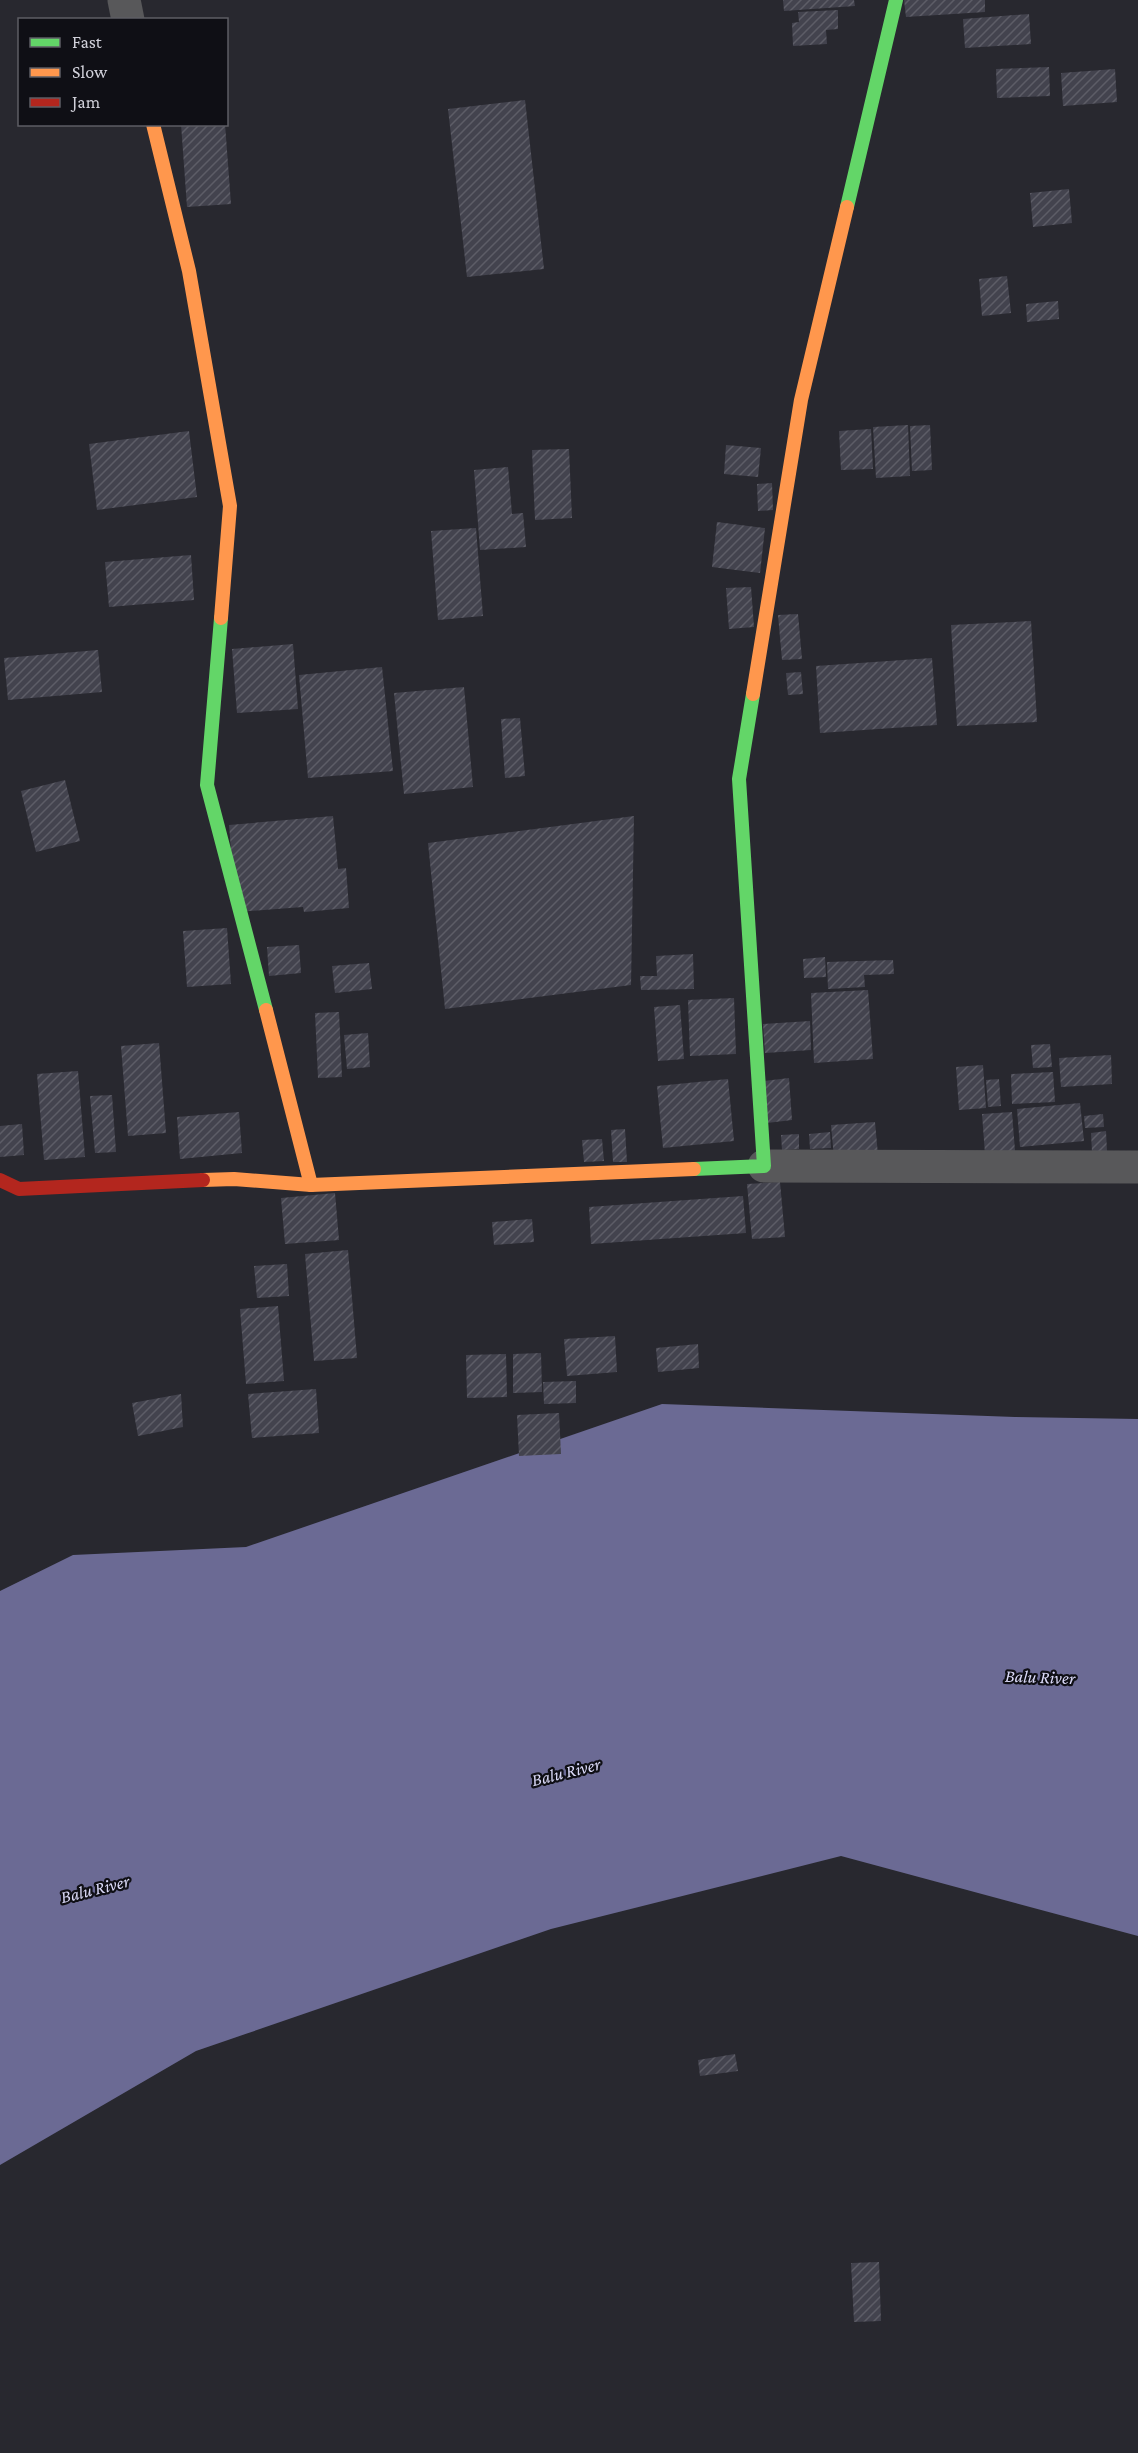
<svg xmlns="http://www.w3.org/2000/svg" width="1138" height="2453" font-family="'Crimson Pro',serif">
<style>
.water{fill:#6b6a94}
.building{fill:url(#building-hatch)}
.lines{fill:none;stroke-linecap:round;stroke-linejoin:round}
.street{stroke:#58585a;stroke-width:33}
.fast{stroke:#63d668;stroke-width:14}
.slow{stroke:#ff974d;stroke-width:14}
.jam{stroke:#b3261e;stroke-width:14}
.labels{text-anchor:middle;stroke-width:4.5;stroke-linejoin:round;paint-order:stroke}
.water-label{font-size:18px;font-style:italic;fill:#dcdbf9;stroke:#0f0f15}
</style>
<defs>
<pattern id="building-hatch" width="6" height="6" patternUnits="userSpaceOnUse" patternTransform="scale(1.5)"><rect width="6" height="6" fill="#43434e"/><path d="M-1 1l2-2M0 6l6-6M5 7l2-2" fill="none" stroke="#5d5d67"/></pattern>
</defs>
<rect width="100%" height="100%" fill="#28282f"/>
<polygon class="water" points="662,1404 1015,1417 1138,1419 1138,1936 841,1856 551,1929 196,2051 0,2165 0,1591 73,1555 246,1547"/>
<g class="building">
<polygon points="783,0 854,0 855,6 784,11"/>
<polygon points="904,0 985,0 985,12 906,17"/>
<polygon points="838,10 838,29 826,30 827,44 793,46 792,23 799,22 798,12"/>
<polygon points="1029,14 1031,44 965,48 963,19"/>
<polygon points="1049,67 1050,96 997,98 996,69"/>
<polygon points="1115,69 1117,102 1063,106 1061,73"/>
<polygon points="525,100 544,269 467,277 448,109"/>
<polygon points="181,124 225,124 231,204 187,207"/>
<polygon points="1069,189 1072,223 1033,227 1030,193"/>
<polygon points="1007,276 1011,313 982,316 979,279"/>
<polygon points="1058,301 1059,319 1027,322 1026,304"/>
<polygon points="908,425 910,476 876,478 873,427"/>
<polygon points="930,425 932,470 912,471 910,426"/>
<polygon points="871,429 873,469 841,470 839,431"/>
<polygon points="189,431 197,497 97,510 89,444"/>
<polygon points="726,445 761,448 758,477 724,474"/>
<polygon points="569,449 572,518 535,520 532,450"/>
<polygon points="508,467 512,514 523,513 526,547 480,550 474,470"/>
<polygon points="772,483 773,510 758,511 757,484"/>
<polygon points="717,522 765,528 760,573 712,567"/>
<polygon points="476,528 483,616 438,620 431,531"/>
<polygon points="191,555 194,600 109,607 105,562"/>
<polygon points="751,587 754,627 729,629 726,588"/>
<polygon points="798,614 802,659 782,660 778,615"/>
<polygon points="1031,621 1037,722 957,726 951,625"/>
<polygon points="293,644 298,709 237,713 232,649"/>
<polygon points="98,650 102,692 8,700 4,658"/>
<polygon points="932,658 937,725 820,733 816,666"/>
<polygon points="382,667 393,771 308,778 299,675"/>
<polygon points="801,672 803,694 788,695 786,673"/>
<polygon points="464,687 473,787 404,794 394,693"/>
<polygon points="520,718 525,776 505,778 501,719"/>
<polygon points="65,780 80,841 36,852 21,791"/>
<polygon points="333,816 338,869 346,868 349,908 304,912 303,907 236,912 229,825"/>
<polygon points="634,816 631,985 445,1009 428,843"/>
<polygon points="227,928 231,984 187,987 183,931"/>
<polygon points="299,945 301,973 269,976 267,947"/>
<polygon points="693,954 694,989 641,990 640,976 657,976 656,956"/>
<polygon points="825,957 826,977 804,978 803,959"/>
<polygon points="893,960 894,974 864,975 865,987 828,989 827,962"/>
<polygon points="369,963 372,989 335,993 332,966"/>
<polygon points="868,990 873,1059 814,1063 811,993"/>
<polygon points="734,998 736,1054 690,1056 688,1000"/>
<polygon points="680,1005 684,1059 658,1061 654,1007"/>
<polygon points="339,1012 342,1077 318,1078 315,1013"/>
<polygon points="810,1021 811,1050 765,1053 763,1024"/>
<polygon points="368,1033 370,1067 347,1069 344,1035"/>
<polygon points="159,1043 166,1133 128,1136 121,1046"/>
<polygon points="1050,1044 1052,1067 1033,1068 1031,1045"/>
<polygon points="1111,1055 1112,1084 1061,1087 1059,1058"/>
<polygon points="983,1065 986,1108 959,1110 956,1067"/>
<polygon points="78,1071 85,1157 44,1160 37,1074"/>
<polygon points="1053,1072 1055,1102 1012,1104 1011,1074"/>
<polygon points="789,1078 792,1120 767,1123 764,1081"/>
<polygon points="728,1079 734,1141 663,1148 657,1086"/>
<polygon points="999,1079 1001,1106 988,1107 986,1080"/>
<polygon points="112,1095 116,1152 95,1153 90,1096"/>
<polygon points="1080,1103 1084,1141 1020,1147 1017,1109"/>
<polygon points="239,1112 242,1153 180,1159 177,1117"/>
<polygon points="1012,1112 1015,1151 985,1154 982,1114"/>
<polygon points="1103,1114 1104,1127 1085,1128 1084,1116"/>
<polygon points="875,1122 878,1155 834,1158 831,1125"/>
<polygon points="22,1124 24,1155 0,1157 0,1126"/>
<polygon points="625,1129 627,1162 613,1162 611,1130"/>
<polygon points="1106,1131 1107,1151 1092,1152 1091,1133"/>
<polygon points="830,1132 831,1148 810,1149 809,1134"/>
<polygon points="799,1134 799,1149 782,1150 781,1135"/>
<polygon points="602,1139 604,1161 584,1162 582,1140"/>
<polygon points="780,1182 785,1237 752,1239 747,1184"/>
<polygon points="335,1193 339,1240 285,1244 281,1198"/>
<polygon points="743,1196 746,1233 591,1244 589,1207"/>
<polygon points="532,1219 534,1242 494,1245 492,1222"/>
<polygon points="348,1250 357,1358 314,1361 305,1254"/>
<polygon points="287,1264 289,1296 257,1298 254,1266"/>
<polygon points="278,1306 284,1381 246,1384 240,1309"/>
<polygon points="615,1336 617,1372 567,1376 564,1339"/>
<polygon points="698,1344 699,1368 658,1372 656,1348"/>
<polygon points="541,1353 542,1392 513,1393 513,1354"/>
<polygon points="506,1354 507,1397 467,1398 466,1355"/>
<polygon points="576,1381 576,1403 544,1404 543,1382"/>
<polygon points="316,1389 319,1433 252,1438 248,1394"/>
<polygon points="181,1394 183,1427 138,1436 132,1403"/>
<polygon points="559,1413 561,1454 519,1456 517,1415"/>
<polygon points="735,2054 738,2071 700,2076 698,2060"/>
<polygon points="879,2262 881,2321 854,2322 851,2263"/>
</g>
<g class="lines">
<g class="street">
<polyline points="124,0 128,20"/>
<polyline points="764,1166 1138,1167"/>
</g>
<g class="fast">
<polyline points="847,207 896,0"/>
<polyline points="221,618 207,785 266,1010"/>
<polyline points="694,1169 764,1166 739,779 753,694"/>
</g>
<g class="slow">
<polyline points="153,124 189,271 230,506 221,618"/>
<polyline points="753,694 801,400 847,207"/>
<polyline points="266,1010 311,1185"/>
<polyline points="203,1180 234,1179 311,1185 694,1169"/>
</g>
<polyline class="jam" points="0,1180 19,1189 203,1180"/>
</g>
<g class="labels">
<g class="water-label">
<text transform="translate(1040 1677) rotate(2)" y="6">Balu River</text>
<text transform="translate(566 1772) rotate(-14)" y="6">Balu River</text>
<text transform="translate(95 1889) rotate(-14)" y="6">Balu River</text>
</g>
</g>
<rect x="18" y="18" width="210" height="108" fill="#0f0f15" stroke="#5d5d64" stroke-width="1.5"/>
<rect x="30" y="38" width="30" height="9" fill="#63d668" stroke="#5d5d64" stroke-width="1.5"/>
<text x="72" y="48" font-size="18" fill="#d1d1da">Fast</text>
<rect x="30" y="68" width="30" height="9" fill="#ff974d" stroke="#5d5d64" stroke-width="1.5"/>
<text x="72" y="78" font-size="18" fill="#d1d1da">Slow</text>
<rect x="30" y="98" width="30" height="9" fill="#b3261e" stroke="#5d5d64" stroke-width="1.5"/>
<text x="72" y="108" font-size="18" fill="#d1d1da">Jam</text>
</svg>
